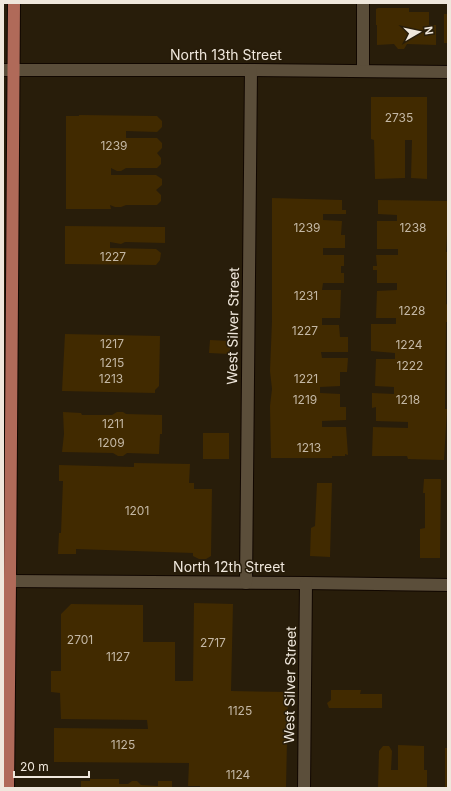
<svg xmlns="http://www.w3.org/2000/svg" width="451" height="791" font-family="Inter,sans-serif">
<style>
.building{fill:#412a00}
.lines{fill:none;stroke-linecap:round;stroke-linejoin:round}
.minor-casing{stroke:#110700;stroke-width:14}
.primary-casing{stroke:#110700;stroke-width:14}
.minor{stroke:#5b4e3a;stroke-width:12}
.primary{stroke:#b06a59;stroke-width:12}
.labels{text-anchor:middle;stroke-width:3;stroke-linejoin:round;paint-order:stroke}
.number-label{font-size:12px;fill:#c4b8a5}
.street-label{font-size:14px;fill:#efe7dc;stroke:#281d0a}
</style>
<rect width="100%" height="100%" fill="#281d0a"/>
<g class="building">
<polygon points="378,8 409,8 409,12 429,12 429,25 436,25 436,45 407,44 404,49 398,49 394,44 377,45 377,25 376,25 376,9"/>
<rect x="444" y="14" width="4" height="29"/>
<polygon points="371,97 427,97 427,179 411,178 412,140 405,140 405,178 375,179 374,140 371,139"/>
<polygon points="79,115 157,116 162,121 162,127 157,132 126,131 126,138 157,138 162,143 162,148 157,153 161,158 161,164 157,168 126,168 121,171 117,171 111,168 111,175 156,175 162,179 162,185 156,190 161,195 161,201 157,205 126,205 121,207 115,207 110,205 111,209 66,209 66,116 79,116"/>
<polygon points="272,198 342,200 342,210 346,210 346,214 323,214 323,220 342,221 341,235 345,235 345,248 323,248 323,255 344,255 344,266 341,266 341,273 344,273 344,283 323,283 322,290 341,290 340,318 322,318 322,325 339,325 340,337 348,337 348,352 321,352 322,358 348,358 347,372 340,372 340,386 320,387 320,393 340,394 340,407 346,407 346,420 322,421 322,427 346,427 348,455 345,454 345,456 332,456 332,458 271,458 270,406 272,389 270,371 272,321"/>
<polygon points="378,200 447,201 448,235 447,235 446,252 448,252 448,270 446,270 446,304 448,305 448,322 446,322 445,409 447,409 444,460 408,459 407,456 372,456 373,427 408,428 408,422 376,421 376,407 372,408 372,393 394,394 394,387 375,386 376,359 395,359 395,353 371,351 371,324 396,324 396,318 376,318 377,291 397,290 397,283 377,283 377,270 373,270 373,266 377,266 376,255 398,255 398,249 377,249 377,221 397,221 397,215 378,214"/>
<polygon points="65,226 165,227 165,243 125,242 121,244 110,242 110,248 156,249 161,253 160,260 156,265 65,264"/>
<polygon points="65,334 160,336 159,386 155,390 155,393 62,391"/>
<polygon points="210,340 230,341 230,354 209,353"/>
<polygon points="63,412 81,413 82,415 112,415 117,412 123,412 126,414 162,415 162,434 160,434 159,454 127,453 123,456 118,456 113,453 62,452 64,434"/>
<rect x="203" y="433" width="26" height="26"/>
<polygon points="134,463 190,464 189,483 194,483 194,489 212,489 211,556 206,559 199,559 193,556 193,553 76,549 76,554 58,554 59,533 61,533 63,481 59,481 59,465 134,467"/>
<polygon points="424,479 441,479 440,558 420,558 420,529 425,528 425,493 423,493"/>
<polygon points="317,483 332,483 330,557 310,556 311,528 315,526"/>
<polygon points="194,603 233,604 231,691 288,692 286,788 200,788 200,786 188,786 189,763 54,762 54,728 148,729 147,720 61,719 60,693 51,692 51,671 61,671 61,614 71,604 143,605 143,642 175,642 175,681 193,681"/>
<polygon points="331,690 361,690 360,694 382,694 382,708 329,708 327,703 331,700"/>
<polygon points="398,745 424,746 424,770 427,770 427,788 378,788 379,751 383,746 389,746 392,751 391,770 398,770"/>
<rect x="445" y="748" width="3" height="40"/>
<polygon points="90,779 119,779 119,784 128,784 132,781 137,781 141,785 158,786 158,781 172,781 172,788 81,788 81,781 90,781"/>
</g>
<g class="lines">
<defs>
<g id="minor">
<polyline points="363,3 363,71"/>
<polyline points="3,70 251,70 448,72"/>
<polyline points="10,581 306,583 448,585"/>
<polyline points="246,583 251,70"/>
<polyline points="304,788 306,583"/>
</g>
<polyline id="primary" points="8,788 10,581 14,3"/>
</defs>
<use href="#minor" class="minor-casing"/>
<use href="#primary" class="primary-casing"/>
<use href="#minor" class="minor"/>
<use href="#primary" class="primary"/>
</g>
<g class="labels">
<g class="number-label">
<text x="399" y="122">2735</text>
<text x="114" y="150">1239</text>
<text x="307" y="232">1239</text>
<text x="413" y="232">1238</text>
<text x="113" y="261">1227</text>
<text x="306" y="300">1231</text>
<text x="412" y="315">1228</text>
<text x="305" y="335">1227</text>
<text x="112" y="348">1217</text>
<text x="409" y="349">1224</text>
<text x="112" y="367">1215</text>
<text x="410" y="370">1222</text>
<text x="111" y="383">1213</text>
<text x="306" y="383">1221</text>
<text x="305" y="404">1219</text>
<text x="408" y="404">1218</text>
<text x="113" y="428">1211</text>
<text x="111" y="447">1209</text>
<text x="309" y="452">1213</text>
<text x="137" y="515">1201</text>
<text x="80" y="644">2701</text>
<text x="213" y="647">2717</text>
<text x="118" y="661">1127</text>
<text x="240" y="715">1125</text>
<text x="123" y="749">1125</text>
<text x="238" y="779">1124</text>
</g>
<g class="street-label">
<text x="226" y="60">North 13th Street</text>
<text transform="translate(233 326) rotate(-89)" y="5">West Silver Street</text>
<text x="229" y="572">North 12th Street</text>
<text transform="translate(290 685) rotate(-89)" y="5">West Silver Street</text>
</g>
</g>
<rect width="451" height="791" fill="none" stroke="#efe7dc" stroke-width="8"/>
<g transform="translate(419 32) rotate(81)" stroke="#281d0a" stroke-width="3" paint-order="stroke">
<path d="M0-3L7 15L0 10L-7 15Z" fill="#efe7dc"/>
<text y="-6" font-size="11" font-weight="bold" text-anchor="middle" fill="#efe7dc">N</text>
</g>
<path d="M14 771v6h75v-6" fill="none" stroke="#efe7dc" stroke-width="2"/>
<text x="20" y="771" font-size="12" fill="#efe7dc" stroke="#281d0a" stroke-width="3" paint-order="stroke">20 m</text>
</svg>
